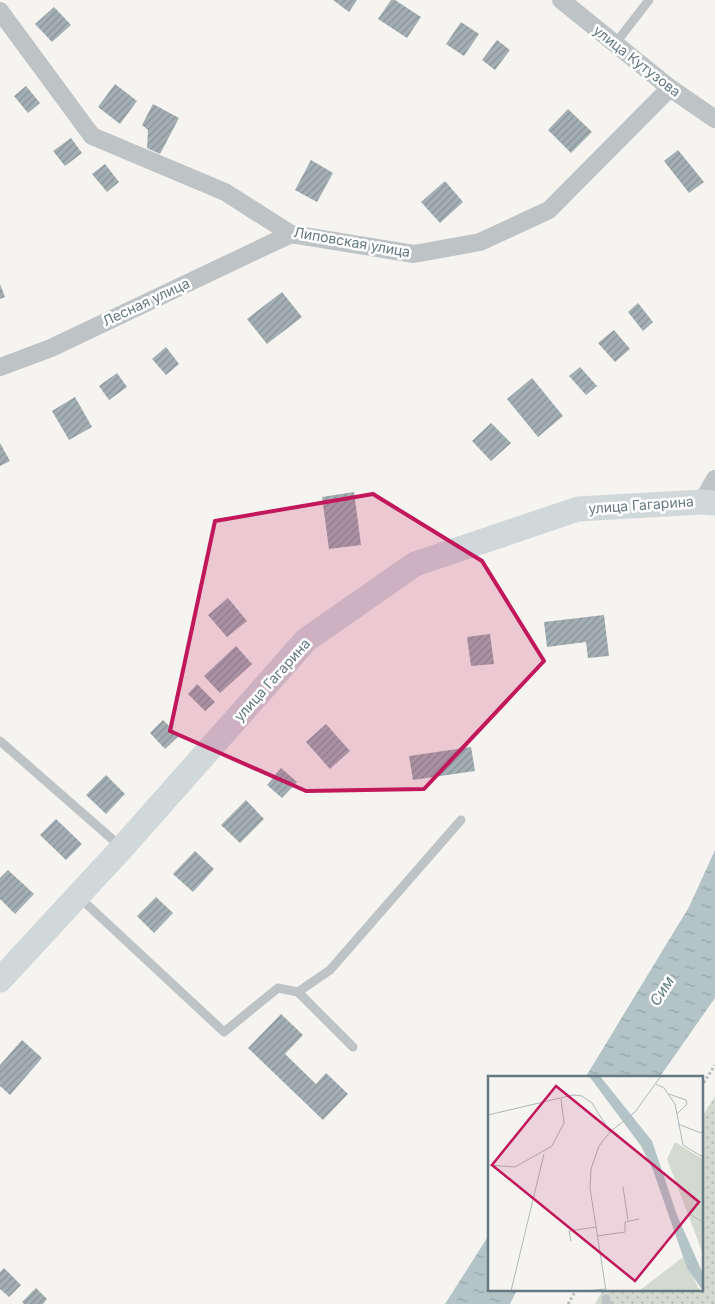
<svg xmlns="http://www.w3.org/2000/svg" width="715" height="1304" font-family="Inter,sans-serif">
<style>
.garden{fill:url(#garden-dots)}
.water{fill:url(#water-ripples)}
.building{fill:url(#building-hatch)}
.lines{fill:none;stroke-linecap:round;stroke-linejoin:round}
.path{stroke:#b8bbbd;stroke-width:3;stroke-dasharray:2.5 2.5;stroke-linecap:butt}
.lane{stroke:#bec3c5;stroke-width:9}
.street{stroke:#bec3c5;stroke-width:18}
.secondary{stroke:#d1d8da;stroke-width:25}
.marked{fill:#c2185b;fill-opacity:0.2;stroke:#c2185b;stroke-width:4;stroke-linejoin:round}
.labels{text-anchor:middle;stroke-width:5;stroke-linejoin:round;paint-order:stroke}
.street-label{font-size:14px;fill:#647982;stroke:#fff}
.water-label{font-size:15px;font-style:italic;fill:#5f7b7f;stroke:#fff}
.inset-road{fill:none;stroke:#aeb8bb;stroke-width:1}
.view{fill:#c2185b;fill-opacity:0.15;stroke:#c2185b;stroke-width:2.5}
.inset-edge{fill:none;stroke:#647982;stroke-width:2.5}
</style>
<defs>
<pattern id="garden-dots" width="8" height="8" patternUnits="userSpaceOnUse" patternTransform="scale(1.25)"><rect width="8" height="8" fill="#d5dad0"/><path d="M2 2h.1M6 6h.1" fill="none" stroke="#b0b6ae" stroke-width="1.8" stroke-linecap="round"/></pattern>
<pattern id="water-ripples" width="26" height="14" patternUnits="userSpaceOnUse" patternTransform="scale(1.25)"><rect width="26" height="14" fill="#b4c4c6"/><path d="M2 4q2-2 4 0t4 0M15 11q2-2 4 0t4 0" fill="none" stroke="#96a4a6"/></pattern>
<pattern id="building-hatch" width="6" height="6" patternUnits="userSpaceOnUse" patternTransform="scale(1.25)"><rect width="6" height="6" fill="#a4afb3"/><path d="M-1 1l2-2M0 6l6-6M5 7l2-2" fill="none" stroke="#899397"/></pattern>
</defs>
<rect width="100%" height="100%" fill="#f5f4f1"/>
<polygon class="garden" points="715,1096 715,1304 595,1304 603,1290 701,1290 701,1119"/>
<g class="water">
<polygon points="715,850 715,998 659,1078 585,1078 689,907"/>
<polygon points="489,1235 489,1290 517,1290 510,1304 445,1304"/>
</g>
<g class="building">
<polygon points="333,0 357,0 349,12"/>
<polygon points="391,0 395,0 421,17 407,38 378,19"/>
<polygon points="54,7 71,25 52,42 35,24"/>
<polygon points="461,22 479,34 464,56 446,44"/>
<polygon points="497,40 510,50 495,70 482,60"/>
<polygon points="115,84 137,101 120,124 98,107"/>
<polygon points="26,86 40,103 28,113 14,96"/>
<polygon points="153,104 179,118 160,154 147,148 148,130 142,125"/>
<polygon points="568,109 592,132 571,153 548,130"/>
<polygon points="71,138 82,153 65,166 53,151"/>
<polygon points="678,150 704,182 689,193 664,161"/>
<polygon points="311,160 333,173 317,202 295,190"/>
<polygon points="105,164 119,182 107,192 92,174"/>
<polygon points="445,181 463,202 440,223 421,202"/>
<polygon points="0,284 5,297 0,299"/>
<polygon points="282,292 302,317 267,344 247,319"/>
<polygon points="638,303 653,322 643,331 628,312"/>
<polygon points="614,330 630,349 615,362 598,343"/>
<polygon points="166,347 179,364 166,375 152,359"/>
<polygon points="580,367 597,386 586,395 569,376"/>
<polygon points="117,373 127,387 109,400 99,386"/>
<polygon points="532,378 563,416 538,437 507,399"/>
<polygon points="75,397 92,427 69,440 52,411"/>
<polygon points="491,423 511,443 491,461 472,441"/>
<polygon points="0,443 10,461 0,466"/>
<polygon points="354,492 361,545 329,549 322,497"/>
<polygon points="228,598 247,621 227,637 208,615"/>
<polygon points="604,615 609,656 588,658 586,642 547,647 544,622"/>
<polygon points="490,634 494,664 471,666 467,637"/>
<polygon points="236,646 252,664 220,693 204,676"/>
<polygon points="197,684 215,702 205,711 188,694"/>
<polygon points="163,720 179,736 165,749 150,733"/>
<polygon points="326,724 350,751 330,769 306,742"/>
<polygon points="471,747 475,771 413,780 409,756"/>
<polygon points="281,768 297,782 282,798 267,785"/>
<polygon points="106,775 125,794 106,814 86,795"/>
<polygon points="246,800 264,819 240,843 221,825"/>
<polygon points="56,819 82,844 66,860 40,835"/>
<polygon points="195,851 214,869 193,892 173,874"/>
<polygon points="8,870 34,894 15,914 0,899 0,878"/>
<polygon points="156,897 173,913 154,933 137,916"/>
<polygon points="281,1014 303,1035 285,1054 316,1084 326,1073 348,1094 323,1120 248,1048"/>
<polygon points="22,1040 42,1058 10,1095 0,1086 0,1065"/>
<polygon points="4,1268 21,1285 9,1297 0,1289 0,1272"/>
<polygon points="36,1288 47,1299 43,1304 24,1304 22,1302"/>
</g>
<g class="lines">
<g class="path">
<polyline points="701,1087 715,1065"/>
<polyline points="568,1304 576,1290"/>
</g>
<g class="lane">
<polyline points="615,44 649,0"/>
<polyline points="0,741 120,846"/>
<polyline points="79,897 224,1032 278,988 298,992 353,1047"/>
<polyline points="298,992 330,970 461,820"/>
<polyline points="606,1299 607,1304"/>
</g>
<g class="street">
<polyline points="561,0 670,88 715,119"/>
<polyline points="0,11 92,136 225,192 291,234 414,254 480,242 549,210 670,88"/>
<polyline points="0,367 51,348 291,234"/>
<polyline points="702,502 715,479"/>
</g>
<polyline class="secondary" points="0,980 122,848 306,640 415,564 578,509 702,502 715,503"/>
</g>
<path class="marked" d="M373,494L482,561L544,661L424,789L306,791L170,731L215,521Z"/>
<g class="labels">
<g class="street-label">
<text transform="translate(637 61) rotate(38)" y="5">улица Кутузова</text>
<text transform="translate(352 242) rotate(10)" y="5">Липовская улица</text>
<text transform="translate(146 302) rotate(-25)" y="5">Лесная улица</text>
<text transform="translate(641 505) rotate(-4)" y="5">улица Гагарина</text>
<text transform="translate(272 680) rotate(-48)" y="5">улица Гагарина</text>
</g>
<g class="water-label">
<text transform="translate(662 991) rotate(-58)" y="5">Сим</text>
</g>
</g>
<g transform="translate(488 1076)">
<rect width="215" height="215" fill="#f5f4f1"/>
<path d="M195,181L212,215H151Z" fill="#d5dad0"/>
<path d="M189,188L206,215H158Z" fill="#d5dad0"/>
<path d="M187,66L215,83V178L179,83Z" fill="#d5dad0"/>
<path d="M101,0H112L164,65L189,139L215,198V215L199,192L165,94L153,70Z" fill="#b4c4c6"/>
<path class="inset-road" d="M168,8L176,12L187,28L195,69L215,81M181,18L198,24L199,28L189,38M0,39L85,19L94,20L104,27L122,56M190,48L213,57L215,54M0,89L27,91L64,70L76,47L73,23M135,111L140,144M201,138L215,146M109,160L137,156V146L151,143M83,165L81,155L108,151M23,215L56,78M98,215L117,213M118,215L102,112L103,93L111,70L122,56L147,36L173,0"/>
<path class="view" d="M68,10L211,126L147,205L4,89Z"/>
<rect width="215" height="215" class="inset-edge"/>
</g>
</svg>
